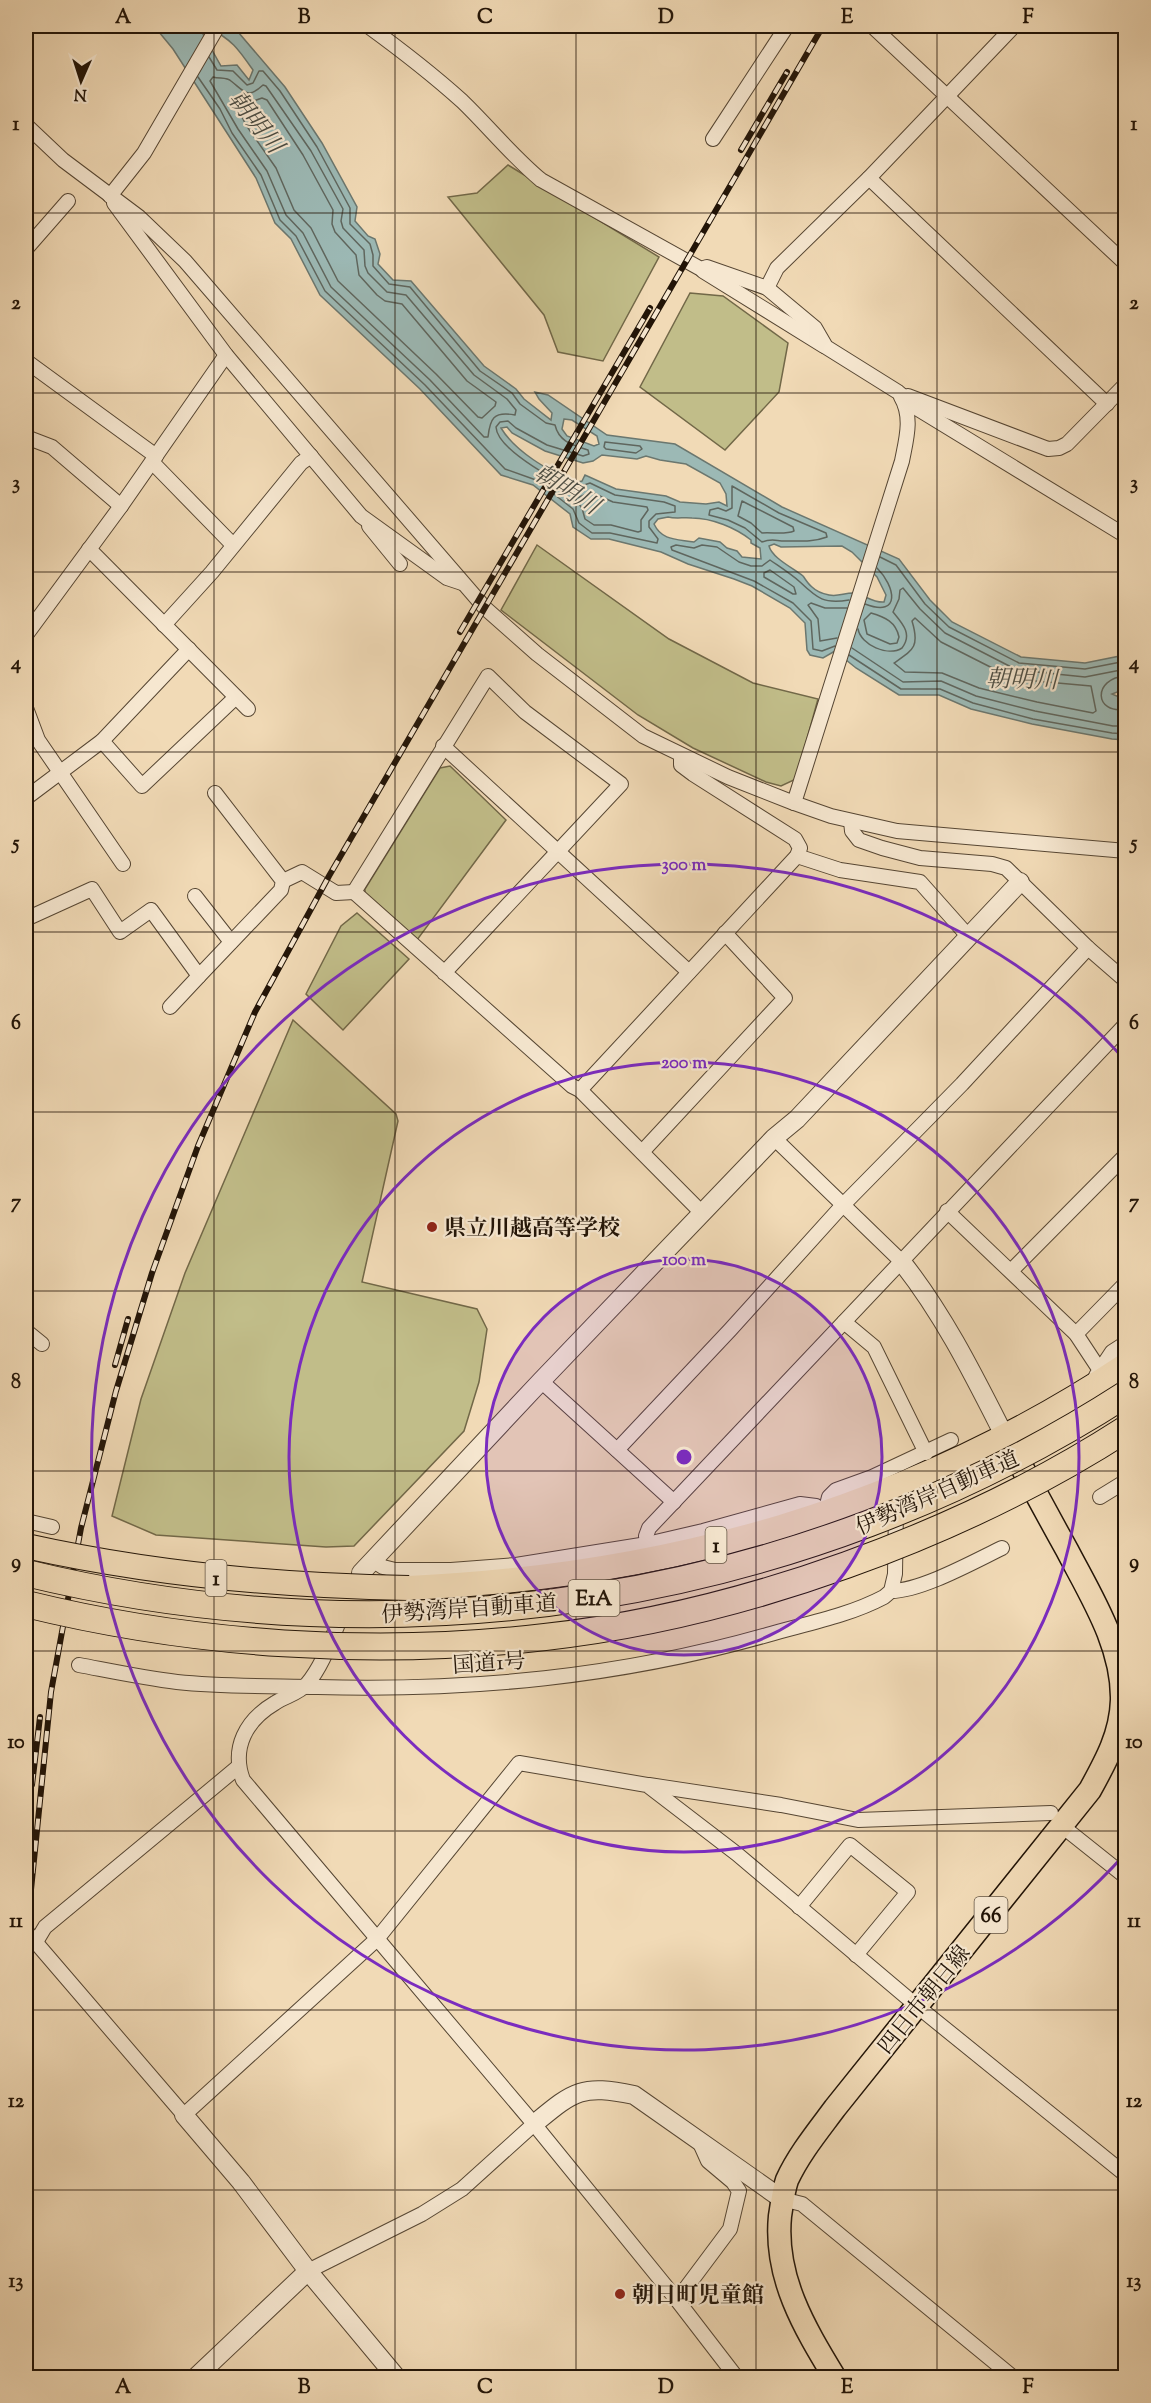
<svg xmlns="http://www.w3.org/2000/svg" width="1151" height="2403" font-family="'Sorts Mill Goudy','Noto Serif JP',serif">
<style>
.green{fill:#c1bd89;stroke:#726848;stroke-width:1.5}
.water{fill:#9cb9b5;stroke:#6b776f;stroke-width:1.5;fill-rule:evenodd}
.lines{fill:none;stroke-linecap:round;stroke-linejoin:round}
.shore{stroke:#5f665e;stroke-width:1.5}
.minor-casing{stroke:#564633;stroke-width:16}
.tertiary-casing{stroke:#564633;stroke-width:20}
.primary-casing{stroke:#221407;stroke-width:25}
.trunk-casing{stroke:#221407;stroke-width:26}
.minor{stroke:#f6e7d0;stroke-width:14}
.tertiary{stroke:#f6e7d0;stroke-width:18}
.primary{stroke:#f1dab6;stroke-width:22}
.trunk{stroke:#f1dab6;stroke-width:24}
.rail-casing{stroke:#221407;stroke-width:6}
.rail{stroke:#f6e7d0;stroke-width:4;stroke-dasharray:11;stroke-linecap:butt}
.trunk-bridge-casing{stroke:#221407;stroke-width:26;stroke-linecap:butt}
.motorway-bridge-casing{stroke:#221407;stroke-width:28;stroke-linecap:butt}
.trunk-bridge{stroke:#f1dab6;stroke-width:24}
.motorway-bridge{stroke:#f1dab6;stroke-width:26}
.grid{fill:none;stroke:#221407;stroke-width:1.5;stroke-opacity:0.55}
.ring{fill:none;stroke:#7b2cbf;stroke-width:3}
.poi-dot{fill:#8f2418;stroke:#f6e7d0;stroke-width:2}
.labels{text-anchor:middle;stroke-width:4.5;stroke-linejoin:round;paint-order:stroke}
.shield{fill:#f6e7d0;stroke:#625343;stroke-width:1.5}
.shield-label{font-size:21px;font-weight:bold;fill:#221407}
.poi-label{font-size:22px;font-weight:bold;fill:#221407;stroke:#f6e7d0;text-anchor:start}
.street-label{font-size:22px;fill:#221407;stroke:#f6e7d0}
.water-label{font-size:24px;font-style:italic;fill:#4d4e44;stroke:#f6e7d0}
.centre{fill:#7b2cbf;stroke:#f6e7d0;stroke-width:3}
.ring-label{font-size:18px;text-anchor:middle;font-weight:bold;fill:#7b2cbf;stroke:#f6e7d0;stroke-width:4.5;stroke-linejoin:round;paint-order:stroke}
.neatline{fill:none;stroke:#221407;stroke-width:2}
.grid-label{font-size:20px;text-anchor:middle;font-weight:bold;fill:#221407}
</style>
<rect width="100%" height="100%" fill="#f1dab6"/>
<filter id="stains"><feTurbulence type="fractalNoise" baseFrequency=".00333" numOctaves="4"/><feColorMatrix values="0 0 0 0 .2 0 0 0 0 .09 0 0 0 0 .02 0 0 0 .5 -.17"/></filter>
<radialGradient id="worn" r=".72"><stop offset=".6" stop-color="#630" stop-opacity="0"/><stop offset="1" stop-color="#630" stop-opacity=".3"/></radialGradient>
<g class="green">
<polygon points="508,165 659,257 603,361 558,352 544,315 448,197 477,193"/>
<polygon points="690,293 723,296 788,343 779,392 725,450 640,387"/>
<polygon points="537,545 669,639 753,683 818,699 796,779 781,786 766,782 693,748 638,715 501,610"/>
<polygon points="450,766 506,820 417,940 365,894 365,889 440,768"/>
<polygon points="357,913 409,959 343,1030 306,994 341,926"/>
<polygon points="293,1020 396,1114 398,1121 362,1282 477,1309 487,1329 479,1382 464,1431 354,1546 326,1547 156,1535 112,1516 141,1399 185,1273"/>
</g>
<path class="water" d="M154,26H233L285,87L322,143L357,207L355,221L368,236L375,239L380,254L378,264L393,280L411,281L484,366L516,389L524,399L551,420L552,413L539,399L535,392L548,395L607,435L675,444L782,507L899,559L930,600L952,622L1021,657L1085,663L1125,655V689L1112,694L1119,697L1125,696V740L1112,739L1032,724L971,709L939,695H899L856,668L835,651L823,658L810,655L807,650L805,623L790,608L752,586L734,579L688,564L661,552L609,539H591L573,527L570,514L533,485L501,475L420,389L320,295L291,239L275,223L256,178L173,49ZM208,27C233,41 237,47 253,70L249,80L237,65L221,66L203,34L204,28ZM564,419L572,420L597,436L599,444L594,446L567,436L562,429ZM507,427L512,433L545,451L583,463L593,461L602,455L637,459L646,456L660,460L686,464L720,483L726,494L727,506L719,502L706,504L680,502L666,496L616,489L585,475L582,481L574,483C549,470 516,453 501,428ZM668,517C676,519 684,517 692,518C712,518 736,528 751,540V543L760,548L761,559L742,557L737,551L727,548L720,542L699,538L694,542C677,539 662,541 654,524L658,519ZM774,544L781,547L842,546L852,552L877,577L886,595L884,602C872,603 864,594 853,593C844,593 838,597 829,595C824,594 816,591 812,587C808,584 806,580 803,576C793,568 772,558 769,546Z"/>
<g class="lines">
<g class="shore">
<path d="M198,77L220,109L232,133L261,175L280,220L296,236L325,291L425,385L505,469L536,480L573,509L579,523L592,533H610L657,543L658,539L649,527V521L656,514L675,512V506L664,502L615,495L590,483L572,489C553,479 497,449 496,427L500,422L508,421L516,428L547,445L583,456L589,454L588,450C573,445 559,442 555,425L546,423L520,404L512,393L480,371L410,287L389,284L373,266V255L370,244L350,224V208L317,147L280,91L263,71H259L253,83L247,85L233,71L217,70L209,57"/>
<path d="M213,77C219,79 227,77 231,81C244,91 247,100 263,85L266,86L311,151L343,209L341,221L343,228L364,250L365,266L368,273L387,292L406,295L474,375L507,399L516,410L515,415C493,411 490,419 488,437H484L430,380L331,287L303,233L286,215L267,171L238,129L210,81Z"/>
<polygon points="262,98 267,100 303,155 333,210 332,224 335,232 356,255 359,275 377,295 385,301 402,304 467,381 496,402 495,406 482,418 478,417 436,374 338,281 311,228 294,210 276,168 246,125 235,103 238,100 251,102"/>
<polygon points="605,442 640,446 642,449 636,453 606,449 604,447"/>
<path d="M732,486L779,513L826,533L827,537C814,542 800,541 785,541C776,541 772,538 762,542L745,528L728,520L709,515L710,510L718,508L726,511L732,508Z"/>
<polygon points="591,492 613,502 647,507 648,510 641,520 641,531 638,532 611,525 594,525 585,519 582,508 575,499"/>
<path d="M742,501L793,527L794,531C785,535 772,532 762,533L751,523L738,516Z"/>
<polyline points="880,557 896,565 925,604 949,627 1019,663 1085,669 1126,661"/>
<polygon points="770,570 794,587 796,594 793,594 764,577 764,573"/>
<path d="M865,604C902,618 895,586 877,568"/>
<path d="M871,613C885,617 896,622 899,637L897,643L890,644L867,634L864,620Z"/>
<path d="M915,618L941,642L1014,679L1091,686L1096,711L1093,713L1037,702L979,688L942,673L905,672L894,663C913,650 920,647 912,621Z"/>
<path d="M858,629C861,645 888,657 902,648C913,634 902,623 893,612L899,599L900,590L903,588L920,609L945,633L1017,670L1085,677L1126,669"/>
<polyline points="837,638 820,641 818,619 808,605 811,603 825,608 847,608"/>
<path d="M835,646L822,651L813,649L811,621L793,603L754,581L672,550L671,547L676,545L694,548L702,545L717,547L739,562L751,566H762L770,560C780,567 791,574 800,582C818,599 824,604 849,600"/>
<polyline points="852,648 903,682 941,681 976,696 1035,711 1113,726 1126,726"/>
<polyline points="849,655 901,689 940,689 973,703 1033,719 1112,733 1126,734"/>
<path d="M1126,676C1092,678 1094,715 1126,709"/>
</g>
<defs>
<g id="minor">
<path d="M368,26C401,50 432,74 462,101C489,127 512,156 541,180L701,269L707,267L767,288L815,328L826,347L898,392L918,409L1126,536"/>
<polyline points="872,26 1126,264"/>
<polyline points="26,125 63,160 139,217 185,261 485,608 537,654 643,736 728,777 794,803 831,816 897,831 1126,851"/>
<polyline points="713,139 787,26"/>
<polyline points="869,178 1107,404"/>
<polyline points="110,196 144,153 218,26"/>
<polyline points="114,203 226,355 361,516 447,578 462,583"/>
<polyline points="26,249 68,201"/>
<polyline points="703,271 824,346"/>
<polyline points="767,288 777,268 869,178 1014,26"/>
<polyline points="26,361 156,456"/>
<polyline points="908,396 1048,449 1059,448 1067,444 1126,384"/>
<polyline points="26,437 52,447 121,506"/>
<polyline points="152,462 233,545"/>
<polyline points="369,526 400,564"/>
<polyline points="89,549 248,709"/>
<polyline points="164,625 212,572 301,463 311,456"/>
<polyline points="26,635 121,506 226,355"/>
<polyline points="26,708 38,740 123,864"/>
<polyline points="102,741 142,786 236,697"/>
<polyline points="443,746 689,972"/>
<polyline points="26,798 102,741 189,649"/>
<path d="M794,803L902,461C906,440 913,417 901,397"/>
<polyline points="851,821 852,831 859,840 882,848 920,858 992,864 1006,868 1088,948 1126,981"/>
<polyline points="797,856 840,870 920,882 968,936"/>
<polyline points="283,881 302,872 336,893 354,892"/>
<polyline points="195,896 231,942"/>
<polyline points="26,919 92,889 120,932 151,910 199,976 281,890 283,881 215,793"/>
<polyline points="444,973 621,784 525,712 488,676 354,892 572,1086 580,1090 702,1213"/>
<polyline points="170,1007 199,976"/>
<polyline points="580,1090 797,856 800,848 795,839 693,774 681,765 681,756"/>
<polyline points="774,1138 901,1261"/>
<polyline points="642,1152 785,998 725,933"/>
<polyline points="947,1211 1076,1334 1105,1378 1111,1380"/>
<polyline points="1011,1271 1126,1155"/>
<polyline points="844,1322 874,1347 926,1453"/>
<polyline points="26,1331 42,1344"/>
<polyline points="1076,1334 1126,1283"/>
<polyline points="1096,1376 1112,1352 1126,1343"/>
<polyline points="541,1381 674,1502"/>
<polyline points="617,1450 730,1330 842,1206 962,1084 1088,948"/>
<polyline points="1100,1497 1126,1481"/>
<polyline points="825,1513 829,1497 836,1490 872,1477 951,1440"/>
<polyline points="26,1521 52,1527"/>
<polyline points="647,1544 646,1536 649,1528 1126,1024"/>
<polyline points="372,1560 383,1567 395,1570 451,1570 516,1565 647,1544 703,1531 800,1504 816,1506 825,1513"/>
<path d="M891,1591C921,1591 973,1562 1002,1548"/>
<path d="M344,1610C333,1634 324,1664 307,1684C298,1694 285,1696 275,1703C246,1720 231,1748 243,1780L534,2124L677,2300L737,2378"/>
<path d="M79,1665C111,1671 144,1678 177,1682C224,1687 271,1686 318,1687C472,1691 619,1677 767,1635C805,1624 848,1616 884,1597L891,1591L895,1574L896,1508"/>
<polyline points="649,1785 781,1805 858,1820 1051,1813"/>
<polyline points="1062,1826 1126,1877"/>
<polyline points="799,1907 850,1845 908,1892 856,1955"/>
<polyline points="26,1931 184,2115 377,1939 519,1763 647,1785 737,1854 917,2006 1126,2175"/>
<polyline points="36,1942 45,1927 238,1767"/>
<polyline points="782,2199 802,2204 1014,2378"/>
<polyline points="308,2271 422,2214 462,2189 534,2124"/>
<polyline points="677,2300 730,2229 739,2191 733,2182 708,2161 699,2141"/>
</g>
<g id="tertiary">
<path d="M901,1261C944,1315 974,1376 1005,1437"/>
<polyline points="361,1573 541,1381 774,1138 797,1119 1020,882"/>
<polyline points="184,2115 241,2182 308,2271 397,2378"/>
<path d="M534,2124C574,2091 581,2084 634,2095L782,2199"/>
<polyline points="195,2378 308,2271"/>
</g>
<path id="primary" d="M835,2378C804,2327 774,2277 780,2216C782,2204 783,2192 787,2180C799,2154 818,2131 835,2108L1090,1790C1106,1761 1121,1734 1122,1700C1123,1646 1091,1596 1067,1550C1047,1514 1027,1477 1008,1441"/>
<path id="trunk" d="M409,1588C669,1576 907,1510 1126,1365"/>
</defs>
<use href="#minor" class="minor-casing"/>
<use href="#tertiary" class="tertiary-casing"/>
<use href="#primary" class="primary-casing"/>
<use href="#trunk" class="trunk-casing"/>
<use href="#minor" class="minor"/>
<use href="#tertiary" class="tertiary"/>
<use href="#primary" class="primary"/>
<use href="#trunk" class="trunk"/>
<defs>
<g id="rail">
<polyline points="741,150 787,72"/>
<polyline points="460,632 650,308"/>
<polyline points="115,1365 128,1319"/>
<polyline points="32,1785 40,1717"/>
<polyline points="26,1939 51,1692 81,1528 116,1391 152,1273 198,1146 255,1012 329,876 823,26"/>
</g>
</defs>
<use href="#rail" class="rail-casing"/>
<use href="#rail" class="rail"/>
<defs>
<path id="trunk-bridge" d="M26,1546C152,1574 279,1586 409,1588"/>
<g id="motorway-bridge">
<path d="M26,1573C400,1664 800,1604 1126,1394"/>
<path d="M26,1604C193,1645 374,1657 545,1637C741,1615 960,1536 1126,1429"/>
</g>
</defs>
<use href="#trunk-bridge" class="trunk-bridge-casing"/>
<use href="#motorway-bridge" class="motorway-bridge-casing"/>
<use href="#trunk-bridge" class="trunk-bridge"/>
<use href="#motorway-bridge" class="motorway-bridge"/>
</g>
<path class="grid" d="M214,26V2378M395,26V2378M576,26V2378M756,26V2378M937,26V2378M26,213H1126M26,393H1126M26,572H1126M26,752H1126M26,932H1126M26,1112H1126M26,1291H1126M26,1471H1126M26,1651H1126M26,1831H1126M26,2010H1126M26,2190H1126"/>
<circle cx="684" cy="1457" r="198" fill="#7b2cbf" fill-opacity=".12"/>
<g class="ring">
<circle cx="684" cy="1457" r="198"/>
<circle cx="684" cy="1457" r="395"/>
<path d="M1125 1854A593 593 0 1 1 1125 1060"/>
</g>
<g class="poi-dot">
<circle cx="432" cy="1227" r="6"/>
<circle cx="620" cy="2294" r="6"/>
</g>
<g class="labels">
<g class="shield">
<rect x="705.5" y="1527" width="21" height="36" rx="4.5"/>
<rect x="205.5" y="1560" width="21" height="36" rx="4.5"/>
<rect x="568.5" y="1580" width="51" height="36" rx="4.5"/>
<rect x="974.5" y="1897" width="33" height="36" rx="4.5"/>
</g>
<g class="shield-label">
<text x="716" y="1552">1</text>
<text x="216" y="1585">1</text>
<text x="594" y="1605">E1A</text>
<text x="991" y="1922">66</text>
</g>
<g class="poi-label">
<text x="444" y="1235">県立川越高等学校</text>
<text x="632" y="2302">朝日町児童館</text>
</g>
<g class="street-label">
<text transform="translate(937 1492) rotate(-24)" y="8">伊勢湾岸自動車道</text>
<text transform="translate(469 1608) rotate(-4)" y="8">伊勢湾岸自動車道</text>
<text transform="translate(489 1662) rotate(-4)" y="8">国道1号</text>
<text transform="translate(923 1999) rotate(-51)" y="8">四日市朝日線</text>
</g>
<g class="water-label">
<text transform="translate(256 122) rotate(51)" y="8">朝明川</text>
<text transform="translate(567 489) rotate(32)" y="8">朝明川</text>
<text transform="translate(1022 679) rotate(1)" y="8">朝明川</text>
</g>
</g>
<circle cx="684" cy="1457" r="9" class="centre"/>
<g class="ring-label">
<text x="684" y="870">300 m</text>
<text x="684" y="1068">200 m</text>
<text x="684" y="1265">100 m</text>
</g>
<rect width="1151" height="2403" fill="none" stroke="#f1dab6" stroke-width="66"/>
<g transform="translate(81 81) rotate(183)" stroke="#f6e7d0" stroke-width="4.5" paint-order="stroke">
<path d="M0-4.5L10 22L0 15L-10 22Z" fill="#221407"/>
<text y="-9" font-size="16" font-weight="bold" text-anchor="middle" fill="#221407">N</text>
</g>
<rect x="33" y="33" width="1085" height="2337" class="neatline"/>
<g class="grid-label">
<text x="123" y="23">A</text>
<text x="304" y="23">B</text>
<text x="485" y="23">C</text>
<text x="666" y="23">D</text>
<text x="847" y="23">E</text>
<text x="1028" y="23">F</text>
<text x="16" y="130">1</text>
<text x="1134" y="130">1</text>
<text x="16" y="309">2</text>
<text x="1134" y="309">2</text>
<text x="16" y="489">3</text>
<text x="1134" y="489">3</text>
<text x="16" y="669">4</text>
<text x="1134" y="669">4</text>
<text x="16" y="849">5</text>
<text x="1134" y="849">5</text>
<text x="16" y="1029">6</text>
<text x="1134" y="1029">6</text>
<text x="16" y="1208">7</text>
<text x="1134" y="1208">7</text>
<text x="16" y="1388">8</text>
<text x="1134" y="1388">8</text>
<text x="16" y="1568">9</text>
<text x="1134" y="1568">9</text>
<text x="16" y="1748">10</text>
<text x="1134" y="1748">10</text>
<text x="16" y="1927">11</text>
<text x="1134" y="1927">11</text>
<text x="16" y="2107">12</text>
<text x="1134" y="2107">12</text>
<text x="16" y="2287">13</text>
<text x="1134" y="2287">13</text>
<text x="123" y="2393">A</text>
<text x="304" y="2393">B</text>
<text x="485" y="2393">C</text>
<text x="666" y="2393">D</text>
<text x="847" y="2393">E</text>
<text x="1028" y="2393">F</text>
</g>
<rect width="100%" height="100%" filter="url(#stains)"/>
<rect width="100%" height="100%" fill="url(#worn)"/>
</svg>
